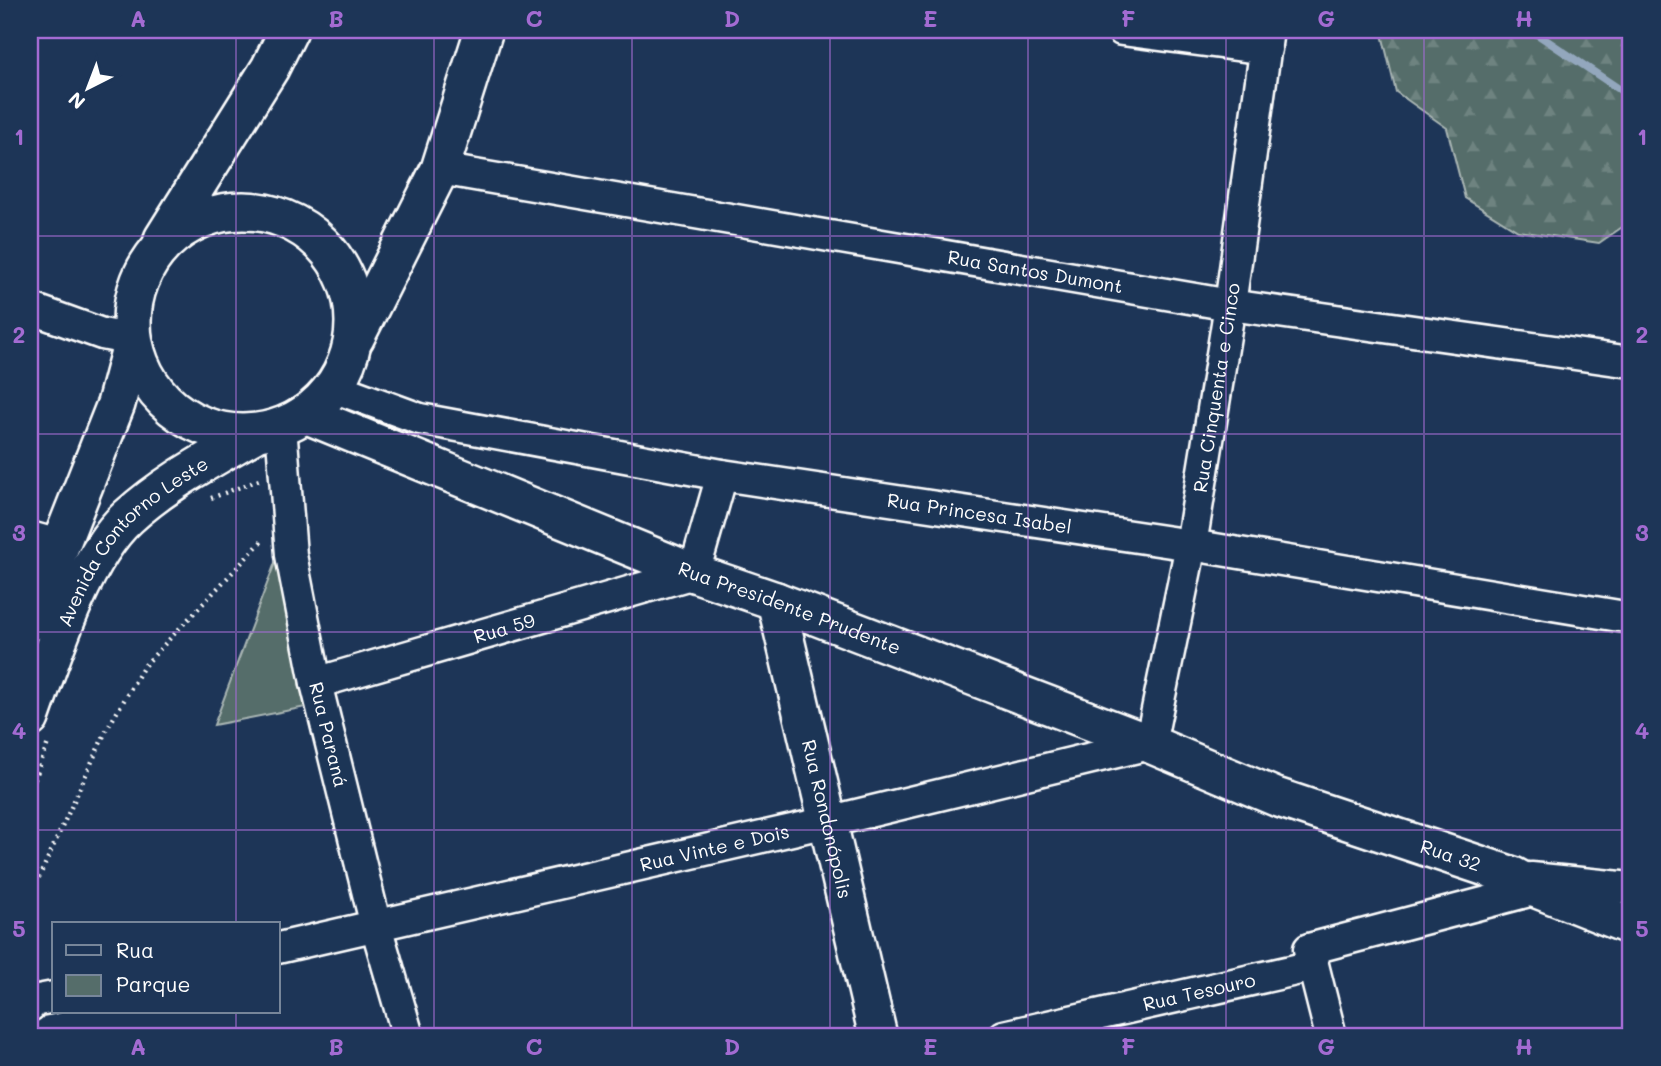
<svg xmlns="http://www.w3.org/2000/svg" width="1661" height="1066" font-family="Mali,sans-serif">
<style>
.green{fill:#556d6a;stroke:#aab6b4;stroke-width:2}
.forest{fill:url(#forest-firs);stroke:#aab6b4;stroke-width:2}
.lines{fill:none;stroke-linecap:round;stroke-linejoin:round}
.stream{stroke:#93a7bd;stroke-width:8}
.minor-casing{stroke:#fff;stroke-width:35}
.tertiary-casing{stroke:#fff;stroke-width:42}
.path{stroke:#fff;stroke-width:4.5;stroke-dasharray:2 5;stroke-linecap:butt}
.minor{stroke:#1d3557;stroke-width:30}
.tertiary{stroke:#1d3557;stroke-width:37}
.grid{fill:none;stroke:#a36bd2;stroke-width:2;stroke-opacity:0.55}
.labels{text-anchor:middle;stroke-width:6;stroke-linejoin:round;paint-order:stroke}
.street-label{font-size:19px;fill:#fff;stroke:#1d3557}
.neatline{fill:none;stroke:#a36bd2;stroke-width:2.5}
.grid-label{font-size:23px;text-anchor:middle;font-weight:bold;fill:#a36bd2}
</style>
<defs>
<pattern id="forest-firs" width="22" height="20" patternUnits="userSpaceOnUse" patternTransform="scale(1.75)"><rect width="22" height="20" fill="#556d6a"/><path d="M5 1l3.5 6h-7zM16 11l3.5 6h-7z" fill="#6e8380"/></pattern>
</defs>
<rect width="100%" height="100%" fill="#1d3557"/>
<filter id="ink" filterUnits="userSpaceOnUse"><feTurbulence type="fractalNoise" baseFrequency=".0143" numOctaves="2"/><feDisplacementMap in="SourceGraphic" scale="14" xChannelSelector="R" yChannelSelector="G"/><feConvolveMatrix kernelMatrix="1 2 1 2 8 2 1 2 1" color-interpolation-filters="sRGB"/></filter>
<g filter="url(#ink)">
<polygon class="green" points="276,560 306,707 214,725"/>
<polygon class="forest" points="1381,30 1631,30 1631,221 1599,243 1518,231 1465,198 1447,128 1396,92"/>
<g class="lines">
<polyline class="stream" points="1531,30 1631,97"/>
<defs>
<g id="minor">
<polyline points="1122,30 1266,49"/>
<path id="s1" d="M440,169L1230,305L1631,362"/>
<polyline points="30,308 102,334 133,340"/>
<path id="s2" d="M333,387L420,419L722,475L1191,545L1631,618"/>
<path id="s3" d="M281,426L291,555L316,683L376,926L408,1036"/>
<polyline points="30,537 59,545"/>
<path id="s4" d="M316,683L694,573L722,475"/>
<polyline points="1531,878 1631,888"/>
<path id="s5" d="M278,948L827,822L1150,744L1191,545L1230,305L1268,30"/>
<polyline points="30,1006 33,1001 54,997"/>
<path id="s6" d="M1004,1036L1313,966"/>
<polyline points="1331,1036 1309,949 1537,889"/>
</g>
<g id="tertiary">
<circle cx="243" cy="322" r="111"/>
<polyline points="163,239 270,68 289,30"/>
<polyline points="355,338 440,169 484,30"/>
<path id="s7" d="M305,414L694,573L776,601L1150,744L1276,797L1513,876L1537,889L1631,926"/>
<path id="s8" d="M776,601L878,1036"/>
<polyline points="30,622 116,404 133,340"/>
<path id="s9" d="M30,718C51,659 82,559 128,517C165,483 211,459 254,434"/>
</g>
</defs>
<use href="#minor" class="minor-casing"/>
<use href="#tertiary" class="tertiary-casing"/>
<g class="path">
<polyline points="211,498 259,480"/>
<polyline points="30,793 48,743"/>
<polyline points="30,897 106,731 144,666 263,540"/>
</g>
<use href="#minor" class="minor"/>
<use href="#tertiary" class="tertiary"/>
</g>
</g>
<path class="grid" d="M236,30V924M434,30V1036M632,30V1036M830,30V1036M1028,30V1036M1226,30V1036M1424,30V1036M30,236H1631M30,434H1631M30,632H1631M30,830H1631M236,1012V1036"/>
<g class="labels">
<g class="street-label">
<text dy="7" stroke="none"><textPath href="#s1" startOffset="604">Rua Santos Dumont</textPath></text>
<text dy="7" stroke="none"><textPath href="#s5" startOffset="1258">Rua Cinquenta e Cinco</textPath></text>
<text dy="7" stroke="none"><textPath href="#s2" startOffset="660">Rua Princesa Isabel</textPath></text>
<text dy="7" stroke="none"><textPath href="#s9" startOffset="210">Avenida Contorno Leste</textPath></text>
<text dy="7" stroke="none"><textPath href="#s7" startOffset="522">Rua Presidente Prudente</textPath></text>
<text dy="7" stroke="none"><textPath href="#s4" startOffset="196">Rua 59</textPath></text>
<text dy="7" stroke="none"><textPath href="#s3" startOffset="313">Rua Paraná</textPath></text>
<text dy="7" stroke="none"><textPath href="#s8" startOffset="224">Rua Rondonópolis</textPath></text>
<text dy="7" stroke="none"><textPath href="#s5" startOffset="448">Rua Vinte e Dois</textPath></text>
<text dy="7" stroke="none"><textPath href="#s7" startOffset="1228">Rua 32</textPath></text>
<text dy="7" stroke="none"><textPath href="#s6" startOffset="200">Rua Tesouro</textPath></text>
</g>
</g>
<rect width="1661" height="1066" fill="none" stroke="#1d3557" stroke-width="77"/>
<rect x="52" y="922" width="228" height="91" fill="#1d3557" stroke="#77869a" stroke-width="2"/>
<rect x="66" y="945" width="35" height="10" fill="#1d3557" stroke="#77869a" stroke-width="2"/>
<text x="116" y="958" font-size="21" fill="#ffffff">Rua</text>
<rect x="66" y="975" width="35" height="21" fill="#556d6a" stroke="#77869a" stroke-width="2"/>
<text x="116" y="992" font-size="21" fill="#ffffff">Parque</text>
<g transform="translate(88 88) rotate(222)" stroke="#1d3557" stroke-width="5" paint-order="stroke">
<path d="M0-5L12 26L0 18L-12 26Z" fill="#ffffff"/>
<text y="-10" font-size="19" font-weight="bold" text-anchor="middle" fill="#ffffff">N</text>
</g>
<rect x="38" y="38" width="1584" height="990" class="neatline"/>
<g class="grid-label">
<text x="138" y="27">A</text>
<text x="336" y="27">B</text>
<text x="534" y="27">C</text>
<text x="732" y="27">D</text>
<text x="930" y="27">E</text>
<text x="1128" y="27">F</text>
<text x="1326" y="27">G</text>
<text x="1524" y="27">H</text>
<text x="19" y="145">1</text>
<text x="1642" y="145">1</text>
<text x="19" y="343">2</text>
<text x="1642" y="343">2</text>
<text x="19" y="541">3</text>
<text x="1642" y="541">3</text>
<text x="19" y="739">4</text>
<text x="1642" y="739">4</text>
<text x="19" y="937">5</text>
<text x="1642" y="937">5</text>
<text x="138" y="1055">A</text>
<text x="336" y="1055">B</text>
<text x="534" y="1055">C</text>
<text x="732" y="1055">D</text>
<text x="930" y="1055">E</text>
<text x="1128" y="1055">F</text>
<text x="1326" y="1055">G</text>
<text x="1524" y="1055">H</text>
</g>
</svg>
